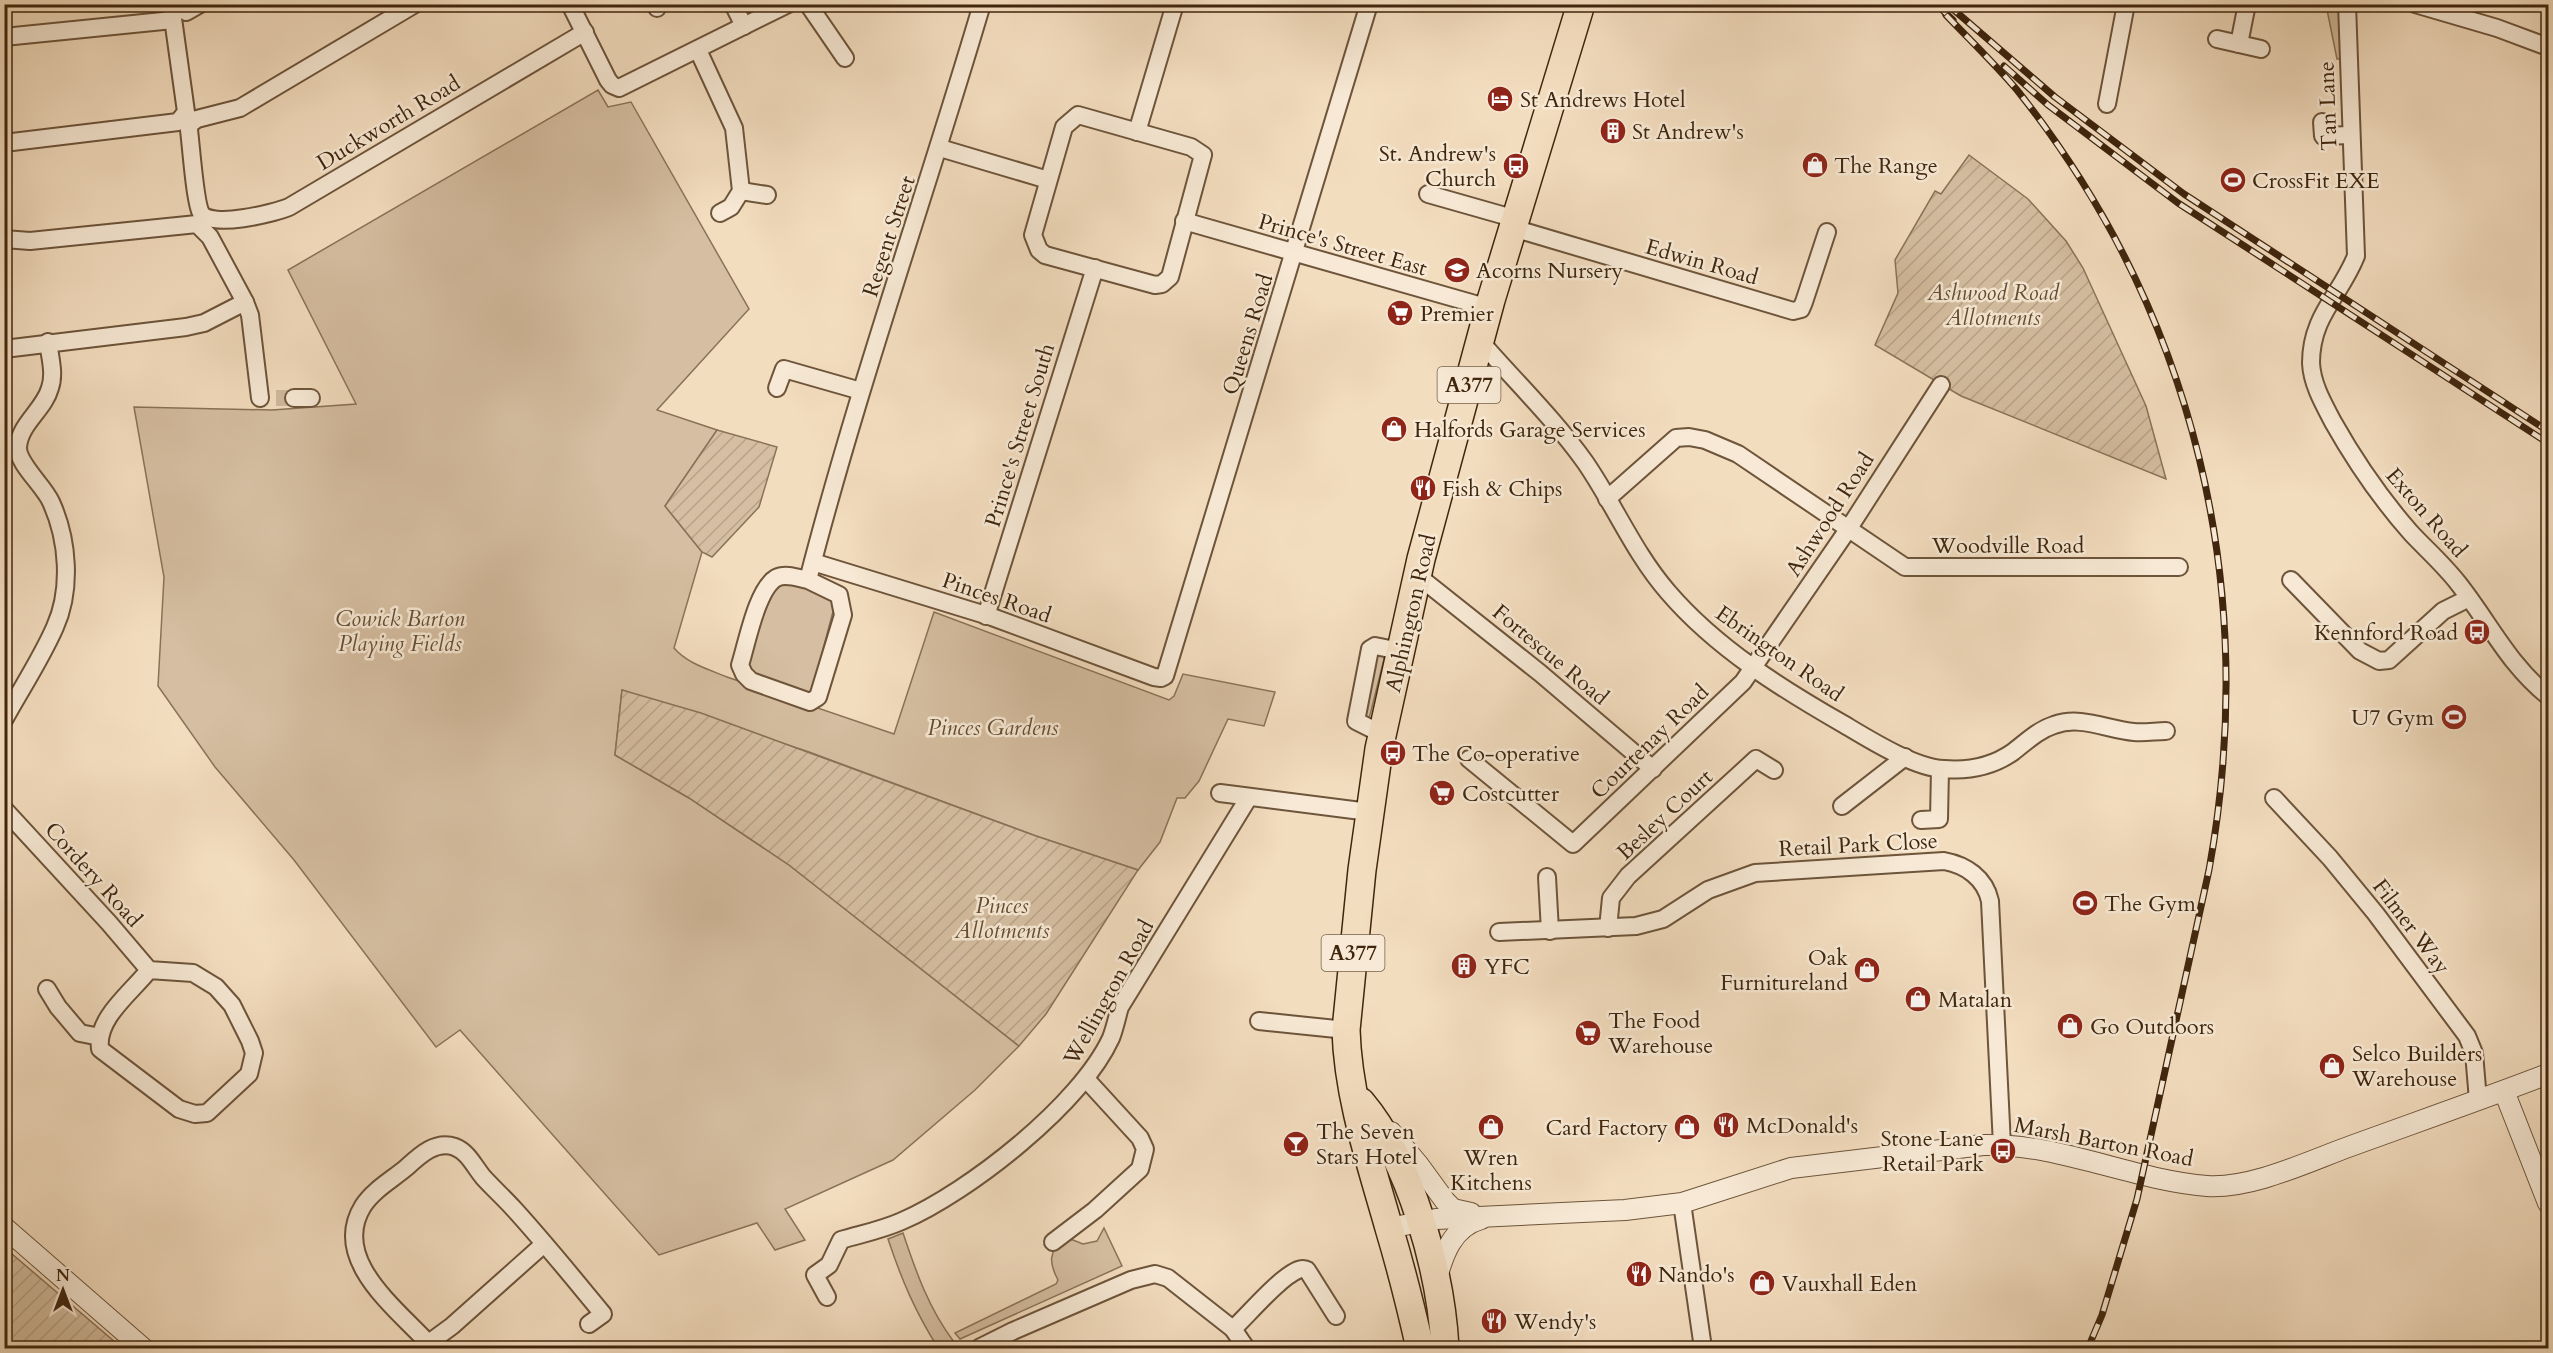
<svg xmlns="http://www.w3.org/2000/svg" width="2553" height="1353" font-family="Cardo,serif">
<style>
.green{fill:#d5bea1;stroke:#8a7258;stroke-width:1.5}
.garden{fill:url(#garden-furrows);stroke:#8a7258;stroke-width:1.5}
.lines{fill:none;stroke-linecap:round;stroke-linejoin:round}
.minor-tunnel{stroke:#cfb89c;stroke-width:16;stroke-dasharray:16 8;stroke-linecap:butt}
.minor-casing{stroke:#6d543a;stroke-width:20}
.tertiary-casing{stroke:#6d543a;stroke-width:22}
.trunk-casing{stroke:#40260e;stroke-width:30}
.minor{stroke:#f7e9d5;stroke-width:16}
.tertiary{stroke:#f7e9d5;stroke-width:20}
.trunk{stroke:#f3ddbf;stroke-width:27}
.rail-casing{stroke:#40260e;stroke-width:7}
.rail{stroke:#f7e9d5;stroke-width:4.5;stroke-dasharray:14;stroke-linecap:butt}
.labels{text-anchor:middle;stroke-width:5;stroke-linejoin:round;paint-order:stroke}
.shield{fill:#f7e9d5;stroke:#77604a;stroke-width:1.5}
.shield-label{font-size:21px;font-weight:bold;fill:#40260e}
.poi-label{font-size:22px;fill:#40260e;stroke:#f7e9d5;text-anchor:start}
.street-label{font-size:22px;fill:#40260e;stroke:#f7e9d5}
.park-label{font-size:22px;font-style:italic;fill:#654c33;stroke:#f7e9d5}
</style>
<defs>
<pattern id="garden-furrows" width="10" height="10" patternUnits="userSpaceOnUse" patternTransform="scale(1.5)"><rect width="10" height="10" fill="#d5bea1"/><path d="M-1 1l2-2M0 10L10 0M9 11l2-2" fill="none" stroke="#b8a389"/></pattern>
</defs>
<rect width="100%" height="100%" fill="#f3ddbf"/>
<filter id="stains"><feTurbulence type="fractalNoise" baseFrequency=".00333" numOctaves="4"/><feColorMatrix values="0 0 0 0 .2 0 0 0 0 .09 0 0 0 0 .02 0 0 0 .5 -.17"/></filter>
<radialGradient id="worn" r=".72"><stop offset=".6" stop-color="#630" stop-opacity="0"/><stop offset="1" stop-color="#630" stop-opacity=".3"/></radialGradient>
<g class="green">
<polygon points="2326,5 2340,5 2340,59 2337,59"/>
<path d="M598,90L608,107L631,102L749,309L657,410L717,430L665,506L702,552L674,648C688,664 708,669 727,677L894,734L934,612L1169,700L1174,696L1183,674L1275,692L1264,726L1228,719L1199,781L1185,798H1177L1160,842L1138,870L1036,836L809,752L622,690L615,755L689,798L789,865L1019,1046L975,1090L893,1160L785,1209L805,1240L775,1250L757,1223L659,1255L460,1030L436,1047L294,860L215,767L158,686L164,577L134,407L272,410L356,404L288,270Z"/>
<polygon points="794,581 831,598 835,604 812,691 802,695 751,672 749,664 770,591 777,583"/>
<polygon points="1377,654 1384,656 1384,659 1371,711 1369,718 1364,719"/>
<path d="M1104,1228L1122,1266L960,1339L955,1333L1056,1284L1058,1280C1049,1263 1048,1252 1064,1239L1073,1240L1083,1244L1097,1241Z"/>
<path d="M903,1233C916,1272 929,1309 954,1342L938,1348C915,1311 902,1281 888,1239Z"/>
</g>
<g class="garden">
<polygon points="1969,155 2028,199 2066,241 2083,268 2146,406 2166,479 1961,396 1875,345 1898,293 1895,260 1935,191 1941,194"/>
<polygon points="717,430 777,447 759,507 712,557 702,552 665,506"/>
<polygon points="622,690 701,713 1036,836 1138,870 1046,1014 1019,1046 789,865 689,798 615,755"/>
<polygon points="5,1248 122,1348 5,1348"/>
</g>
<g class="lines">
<polyline class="minor-tunnel" points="276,398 294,398"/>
<defs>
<g id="minor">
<path d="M415,4L240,108L197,119L190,124L189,130C191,145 195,203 201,213C211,229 274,213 289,207L585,32"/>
<polyline points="570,4 608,80 612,85 619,88 788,4"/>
<polyline points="733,4 744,26"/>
<polyline points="808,4 845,58"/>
<path d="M2347,4L2356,256C2340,296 2311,316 2311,363C2312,384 2323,403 2333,422C2355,461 2381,499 2411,533C2427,550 2444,565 2458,583C2489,622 2508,664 2548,696"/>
<polyline points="2415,4 2497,28 2548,47"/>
<polyline points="657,8 657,4"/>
<polyline points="186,12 200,4"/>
<polyline points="4,37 173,20"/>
<polyline points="2217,39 2239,44 2247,4"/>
<polyline points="2239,44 2261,49"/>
<polyline points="698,50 734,128 741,191 731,207 720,213"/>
<polyline points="2107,104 2126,4"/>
<polygon points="1078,115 1191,147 1203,155 1170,277 1162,284 1155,285 1045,255 1039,250 1033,235 1064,127"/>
<polyline points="2322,122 2323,136 2350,135"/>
<polyline points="1137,132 1175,4"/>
<polyline points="4,143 178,122 186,112 171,4"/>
<polyline points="940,148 1048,180"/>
<polyline points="741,191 767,195"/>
<polyline points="1428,194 1516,219"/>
<polyline points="1184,221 1489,308"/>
<polyline points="1513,228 1793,311 1801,309 1804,302 1827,232"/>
<polyline points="4,239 30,241 197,224 210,237 245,302 250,315 260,398"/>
<path d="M1481,342C1516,382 1554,419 1585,462C1614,504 1634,553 1668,592C1716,648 1782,689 1845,725C1870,740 1915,768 1944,769C1968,771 1993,766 2013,752C2026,742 2038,730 2054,725C2081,715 2108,730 2134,732C2145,733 2156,731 2166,731"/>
<polyline points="4,349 186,327 204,323 245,302"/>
<polyline points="777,388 784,369 861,391"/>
<polyline points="294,398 311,398"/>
<polyline points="1607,499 1676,438 1689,437 1705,440 1738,454 1905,567 2179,567"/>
<polyline points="813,562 992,617 1154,677 1161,678 1165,676 1369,4"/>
<polyline points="1418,576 1540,673 1653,769"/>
<path d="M808,580L839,595L843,615L818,697L810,702L751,681L744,674L740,665C747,643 757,589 776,578C786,573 798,578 808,580C858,386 925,197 982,4"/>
<polyline points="2291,580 2360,651 2379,661 2389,660 2443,611 2469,598"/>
<polyline points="986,616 1095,268"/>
<path d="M4,720C21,689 41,659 55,627C72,589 68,539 51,502C44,486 18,464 18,448C19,424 44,410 50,388C55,374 50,357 48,342"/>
<polyline points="1382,734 1356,721 1370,649 1375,646 1400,651"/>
<polyline points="1469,759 1573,844 1743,682 1849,528 1941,385"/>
<polyline points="1220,793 1369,812"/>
<polyline points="2274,798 2330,858 2376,914 2467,1036 2474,1053 2478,1100"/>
<polyline points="1842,806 1905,757"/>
<path d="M4,809L109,923L149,970L193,973L216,987L232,1005L250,1041L254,1053L249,1074L207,1113L195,1114L179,1109L100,1049C96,1018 131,993 149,970"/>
<polyline points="1921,820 1939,819 1940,769"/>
<polyline points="1547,877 1550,931"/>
<polyline points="1608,928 1611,898 1628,876 1756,759 1774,770"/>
<path d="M1499,932L1636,926L1663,919L1708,890L1755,873L1944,861C1966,865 1985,878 1990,901L2002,1145"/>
<polyline points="47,989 58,1007 80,1033 100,1037"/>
<polyline points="1259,1021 1346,1030"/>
<polyline points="1682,1203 1703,1348"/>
<polyline points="1053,1242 1095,1210 1140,1169 1145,1149 1140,1138 1086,1079"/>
<path d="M827,1297L815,1275L829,1265L841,1240C861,1234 882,1230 902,1221C969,1192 1080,1105 1111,1038C1115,1028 1117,1017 1120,1007L1249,797"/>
<path d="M1233,1329C1249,1314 1279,1278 1298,1270C1303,1268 1303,1269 1307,1270L1336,1316"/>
<path d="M428,1343C396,1308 330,1259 363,1206C373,1190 393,1179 407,1167C420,1155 436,1140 455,1147C468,1152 474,1166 483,1177C493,1188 504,1198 514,1209C545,1243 574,1279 603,1314L589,1324"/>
<polyline points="422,1348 452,1326 544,1244"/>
<polyline points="979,1348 1013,1331 1131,1280 1155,1274 1168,1278 1233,1329 1246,1348"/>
</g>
<g id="tertiary">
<polyline points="2504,1091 2548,1203"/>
<polyline points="1391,1132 1418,1164 1445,1201 1453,1209 1471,1213"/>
<polyline points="4,1227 143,1348"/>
<path d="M1389,1228L1436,1219L1625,1210L1682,1203L1791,1168L1983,1145C2059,1143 2132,1180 2207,1186C2252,1189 2309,1161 2351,1146C2417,1122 2483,1099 2548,1074"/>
<path d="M1436,1281C1443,1255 1452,1227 1481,1219"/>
</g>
<g id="trunk">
<path d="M1361,1102C1411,1161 1441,1272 1445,1348"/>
<path d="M1420,1348C1411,1308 1401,1268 1389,1228C1371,1164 1348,1098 1346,1030L1362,870L1379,749L1421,559L1491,300L1581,4"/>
</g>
</defs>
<use href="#minor" class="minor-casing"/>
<use href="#tertiary" class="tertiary-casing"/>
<use href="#trunk" class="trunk-casing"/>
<use href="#minor" class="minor"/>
<use href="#tertiary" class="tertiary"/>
<use href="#trunk" class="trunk"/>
<defs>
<g id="rail">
<polyline points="1936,4 1953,20"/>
<polyline points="1947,4 2055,97 2184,194 2548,431"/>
<path d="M1946,15C1970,40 1995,64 2017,90C2196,315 2260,588 2209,870L2137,1199L2102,1315L2088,1348"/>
<polyline points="2004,66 2048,105 2178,203 2548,443"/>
</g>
</defs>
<use href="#rail" class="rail-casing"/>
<use href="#rail" class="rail"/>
</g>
<defs>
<symbol id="hotel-disc" viewBox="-11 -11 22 22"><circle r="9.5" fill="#8f2418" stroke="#f7e9d5"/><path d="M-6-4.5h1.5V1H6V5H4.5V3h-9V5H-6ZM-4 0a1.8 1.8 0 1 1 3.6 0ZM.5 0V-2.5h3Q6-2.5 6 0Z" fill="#fff"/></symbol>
<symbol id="building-disc" viewBox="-11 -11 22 22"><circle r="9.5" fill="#8f2418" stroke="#f7e9d5"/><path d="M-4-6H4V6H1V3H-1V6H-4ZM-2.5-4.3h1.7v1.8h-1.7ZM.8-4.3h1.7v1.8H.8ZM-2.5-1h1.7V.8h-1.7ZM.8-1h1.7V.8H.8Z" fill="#fff"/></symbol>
<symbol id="shop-disc" viewBox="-11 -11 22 22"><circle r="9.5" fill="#8f2418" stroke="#f7e9d5"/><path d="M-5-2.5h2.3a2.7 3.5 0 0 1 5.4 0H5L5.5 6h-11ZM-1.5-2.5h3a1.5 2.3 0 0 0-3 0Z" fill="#fff"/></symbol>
<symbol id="bus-disc" viewBox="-11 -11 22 22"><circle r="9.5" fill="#8f2418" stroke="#f7e9d5"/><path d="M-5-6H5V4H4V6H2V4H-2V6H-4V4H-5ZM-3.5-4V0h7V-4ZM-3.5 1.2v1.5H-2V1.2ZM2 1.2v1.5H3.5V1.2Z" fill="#fff"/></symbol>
<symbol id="stadium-disc" viewBox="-11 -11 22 22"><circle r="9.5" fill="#8f2418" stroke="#f7e9d5"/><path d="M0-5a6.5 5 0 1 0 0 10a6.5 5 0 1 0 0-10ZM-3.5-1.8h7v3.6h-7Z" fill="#fff"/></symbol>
<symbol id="school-disc" viewBox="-11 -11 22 22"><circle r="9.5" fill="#8f2418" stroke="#f7e9d5"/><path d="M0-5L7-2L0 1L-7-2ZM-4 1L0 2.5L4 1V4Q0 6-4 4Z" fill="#fff"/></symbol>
<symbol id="supermarket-disc" viewBox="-11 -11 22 22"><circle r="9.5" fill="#8f2418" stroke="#f7e9d5"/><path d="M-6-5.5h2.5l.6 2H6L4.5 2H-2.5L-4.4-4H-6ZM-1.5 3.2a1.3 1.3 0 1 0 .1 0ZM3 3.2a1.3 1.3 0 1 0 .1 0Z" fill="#fff"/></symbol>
<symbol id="restaurant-disc" viewBox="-11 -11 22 22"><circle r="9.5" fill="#8f2418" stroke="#f7e9d5"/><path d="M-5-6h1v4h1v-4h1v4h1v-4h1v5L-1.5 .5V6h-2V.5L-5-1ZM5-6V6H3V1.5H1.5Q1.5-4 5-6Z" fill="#fff"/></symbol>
<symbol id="bar-disc" viewBox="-11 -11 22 22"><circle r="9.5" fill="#8f2418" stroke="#f7e9d5"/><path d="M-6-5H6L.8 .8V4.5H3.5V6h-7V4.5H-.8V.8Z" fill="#fff"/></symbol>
</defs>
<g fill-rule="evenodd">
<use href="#hotel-disc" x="1485" y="84" width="30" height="30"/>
<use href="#building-disc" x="1598" y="116" width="30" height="30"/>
<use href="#shop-disc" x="1800" y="150" width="30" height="30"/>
<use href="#bus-disc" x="1501" y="151" width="30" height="30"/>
<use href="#stadium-disc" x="2218" y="165" width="30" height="30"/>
<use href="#school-disc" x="1442" y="255" width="30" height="30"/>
<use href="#supermarket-disc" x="1385" y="298" width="30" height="30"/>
<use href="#shop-disc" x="1379" y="414" width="30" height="30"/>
<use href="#restaurant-disc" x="1408" y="473" width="30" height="30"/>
<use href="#bus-disc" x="2462" y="617" width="30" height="30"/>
<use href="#stadium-disc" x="2439" y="702" width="30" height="30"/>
<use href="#bus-disc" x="1378" y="738" width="30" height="30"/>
<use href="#supermarket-disc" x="1427" y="778" width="30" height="30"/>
<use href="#stadium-disc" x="2070" y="888" width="30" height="30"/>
<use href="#building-disc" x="1449" y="951" width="30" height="30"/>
<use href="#shop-disc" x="1852" y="955" width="30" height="30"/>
<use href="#shop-disc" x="1903" y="984" width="30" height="30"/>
<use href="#shop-disc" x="2055" y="1011" width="30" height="30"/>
<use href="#supermarket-disc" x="1573" y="1018" width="30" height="30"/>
<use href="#shop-disc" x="2317" y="1051" width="30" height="30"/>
<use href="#restaurant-disc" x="1711" y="1110" width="30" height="30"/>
<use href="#shop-disc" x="1476" y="1112" width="30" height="30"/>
<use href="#shop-disc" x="1672" y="1112" width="30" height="30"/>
<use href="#bar-disc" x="1281" y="1129" width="30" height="30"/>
<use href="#bus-disc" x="1988" y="1136" width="30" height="30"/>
<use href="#restaurant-disc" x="1624" y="1259" width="30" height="30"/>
<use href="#shop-disc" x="1747" y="1268" width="30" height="30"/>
<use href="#restaurant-disc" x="1479" y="1306" width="30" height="30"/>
</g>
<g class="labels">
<g class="shield">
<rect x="1437.5" y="367" width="63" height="36" rx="4.5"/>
<rect x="1321.5" y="935" width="63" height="36" rx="4.5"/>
</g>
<g class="shield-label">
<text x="1469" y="392">A377</text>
<text x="1353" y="960">A377</text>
</g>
<g class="poi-label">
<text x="1520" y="107">St Andrews Hotel</text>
<text x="1632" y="139">St Andrew's</text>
<text x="1496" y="161" text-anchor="end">St. Andrew's<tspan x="1496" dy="25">Church</tspan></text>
<text x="1834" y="173">The Range</text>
<text x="2252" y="188">CrossFit EXE</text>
<text x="1476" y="278">Acorns Nursery</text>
<text x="1420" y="321">Premier</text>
<text x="1414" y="437">Halfords Garage Services</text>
<text x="1442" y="496">Fish &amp; Chips</text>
<text x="2458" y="640" text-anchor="end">Kennford Road</text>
<text x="2434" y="725" text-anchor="end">U7 Gym</text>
<text x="1412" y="761">The Co-operative</text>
<text x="1462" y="801">Costcutter</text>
<text x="2104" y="911">The Gym</text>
<text x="1848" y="965" text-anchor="end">Oak<tspan x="1848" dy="25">Furnitureland</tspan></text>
<text x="1484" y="974">YFC</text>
<text x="1938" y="1007">Matalan</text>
<text x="1608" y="1028">The Food<tspan x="1608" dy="25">Warehouse</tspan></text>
<text x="2090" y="1034">Go Outdoors</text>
<text x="2352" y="1061">Selco Builders<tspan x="2352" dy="25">Warehouse</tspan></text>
<text x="1746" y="1133">McDonald's</text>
<text x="1668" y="1135" text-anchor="end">Card Factory</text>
<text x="1316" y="1139">The Seven<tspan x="1316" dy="25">Stars Hotel</tspan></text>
<text x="1984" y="1146" text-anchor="end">Stone Lane<tspan x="1984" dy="25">Retail Park</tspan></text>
<text x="1491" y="1165" text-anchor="middle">Wren<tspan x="1491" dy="25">Kitchens</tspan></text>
<text x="1658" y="1282">Nando's</text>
<text x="1782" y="1291">Vauxhall Eden</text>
<text x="1514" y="1329">Wendy's</text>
</g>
<g class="street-label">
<text transform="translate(2327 106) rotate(-92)" y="8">Tan Lane</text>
<text transform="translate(388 122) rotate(-31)" y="8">Duckworth Road</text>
<text transform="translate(888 236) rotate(-72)" y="8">Regent Street</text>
<text transform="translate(1343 244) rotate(16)" y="8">Prince's Street East</text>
<text transform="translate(1702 261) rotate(16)" y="8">Edwin Road</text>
<text transform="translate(1247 334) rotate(-73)" y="8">Queens Road</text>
<text transform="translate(1019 435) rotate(-73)" y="8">Prince's Street South</text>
<text transform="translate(2427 512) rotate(49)" y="8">Exton Road</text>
<text transform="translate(1829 514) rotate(-57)" y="8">Ashwood Road</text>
<text x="2008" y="553">Woodville Road</text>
<text transform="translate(997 597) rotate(19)" y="8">Pinces Road</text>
<text transform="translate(1410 613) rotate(-77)" y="8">Alphington Road</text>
<text transform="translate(1780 653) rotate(35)" y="8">Ebrington Road</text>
<text transform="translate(1551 654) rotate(40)" y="8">Fortescue Road</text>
<text transform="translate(1649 741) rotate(-44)" y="8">Courtenay Road</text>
<text transform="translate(1664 814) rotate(-43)" y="8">Besley Court</text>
<text transform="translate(1858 844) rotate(-3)" y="8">Retail Park Close</text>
<text transform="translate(94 874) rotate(48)" y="8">Cordery Road</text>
<text transform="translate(2412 926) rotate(53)" y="8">Filmer Way</text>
<text transform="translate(1108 992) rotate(-61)" y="8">Wellington Road</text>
<text transform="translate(2104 1141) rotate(11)" y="8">Marsh Barton Road</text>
</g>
<g class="park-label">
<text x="1993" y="300">Ashwood Road<tspan x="1993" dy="25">Allotments</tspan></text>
<text x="400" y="626">Cowick Barton<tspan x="400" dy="25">Playing Fields</tspan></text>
<text x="993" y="735">Pinces Gardens</text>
<text x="1002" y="913">Pinces<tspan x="1002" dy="25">Allotments</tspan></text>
</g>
</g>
<rect width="2553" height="1353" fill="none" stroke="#f3ddbf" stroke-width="24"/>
<rect x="6" y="6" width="2541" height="1341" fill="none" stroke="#40260e" stroke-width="3"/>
<rect x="12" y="12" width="2529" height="1329" fill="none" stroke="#40260e" stroke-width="1.5"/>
<g transform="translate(63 1290)" stroke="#f7e9d5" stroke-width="4.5" paint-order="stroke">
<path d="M0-4.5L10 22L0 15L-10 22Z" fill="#40260e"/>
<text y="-9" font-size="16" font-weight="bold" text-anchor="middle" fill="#40260e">N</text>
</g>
<rect width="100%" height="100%" filter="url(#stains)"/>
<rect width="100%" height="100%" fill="url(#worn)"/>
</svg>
